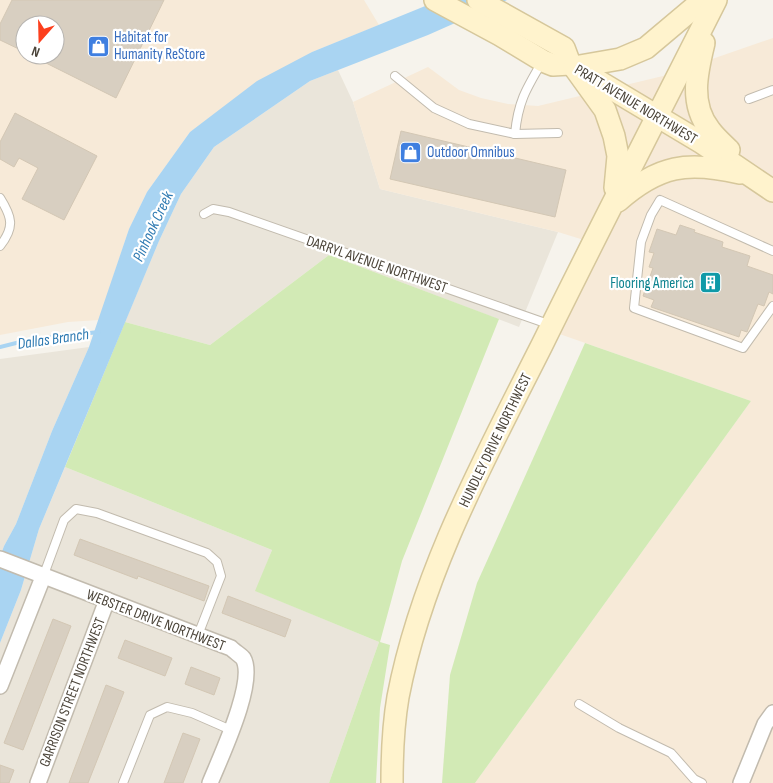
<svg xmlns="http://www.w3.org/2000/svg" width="773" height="783" font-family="'Sofia Sans Condensed',sans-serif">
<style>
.residential{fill:#eae5da}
.commercial{fill:#f7ead8;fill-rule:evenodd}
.green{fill:#d2eab5}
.water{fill:#a9d4f2}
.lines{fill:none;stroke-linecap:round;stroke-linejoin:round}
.stream{stroke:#a9d4f2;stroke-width:4}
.building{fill:#d8cfc1;stroke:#d3c7b4}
.lane-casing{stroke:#c2bbae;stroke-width:10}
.street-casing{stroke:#c2bbae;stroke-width:18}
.secondary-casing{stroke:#d6c79b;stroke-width:24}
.lane{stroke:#fff;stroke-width:8}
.street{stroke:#fff;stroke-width:15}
.secondary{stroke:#fff3cd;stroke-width:21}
.labels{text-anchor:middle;stroke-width:4.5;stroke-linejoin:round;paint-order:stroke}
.shop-label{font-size:15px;fill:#366cbe;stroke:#fff;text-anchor:start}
.street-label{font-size:15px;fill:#4b4439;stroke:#fff}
.culture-label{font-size:15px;fill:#0d838f;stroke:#fff;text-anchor:end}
.water-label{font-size:16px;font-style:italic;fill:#2e7ab2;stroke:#fff}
</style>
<rect width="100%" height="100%" fill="#f6f3ec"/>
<g class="residential">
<polygon points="338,70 353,102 380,189 558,232 519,327 329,255 210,345 125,322 159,241 181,194 214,147 310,81"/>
<polygon points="89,347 52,431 16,524 4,546 0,557 0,359"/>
<polygon points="65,467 272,550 256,591 379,642 329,783 0,783 0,643 21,590 39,529"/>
</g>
<g class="commercial">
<path d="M0,0H364L379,25L312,52L190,132L147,192L129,229L99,320L68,322L0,335ZM25,25H55V55H25Z"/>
<polygon points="773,38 773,783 475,783 751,401 548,330 584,240 558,232 380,189 353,102 428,67 459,90 481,98 508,104 538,106 663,76"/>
</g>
<g class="green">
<polygon points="329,255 499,319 402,561 380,642 390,645 380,708 376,783 329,783 379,642 255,591 272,550 65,467 125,322 210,345"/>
<polygon points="585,343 751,401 475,783 442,783 450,675 477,583"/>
</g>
<polygon class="water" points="440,0 507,0 428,35 310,81 214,147 181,194 159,241 39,529 21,590 0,643 0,557 4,546 16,524 52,431 89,347 129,229 147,192 190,132 257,81 312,52"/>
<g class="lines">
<polyline class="stream" points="0,347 28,340 99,332"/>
</g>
<g class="building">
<polygon points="12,0 164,0 116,98 30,55 55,55 55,25 25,25 25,52 0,40 0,24"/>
<polygon points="15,113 97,156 64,220 22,199 38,168 19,158 14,167 0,159 0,142"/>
<polygon points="401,131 566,170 555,217 390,179"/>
<polygon points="680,225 695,230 694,232 723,242 722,247 750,256 747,266 773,275 773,294 769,292 764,306 758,304 747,332 741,330 739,337 651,307 654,300 643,296 653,268 649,267 654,253 649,252 657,229 676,235"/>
<polygon points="80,539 209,586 204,601 138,576 137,579 74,555"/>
<polygon points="228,596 291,620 285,637 222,613"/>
<polygon points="53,619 71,626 23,750 4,743"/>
<polygon points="125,640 172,658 165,676 118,658"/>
<polygon points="191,667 220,678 214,695 185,684"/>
<polygon points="106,685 124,692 88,783 69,783"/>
<polygon points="183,733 200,739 183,783 164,783"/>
<polygon points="0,765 14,770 9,783 0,783"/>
</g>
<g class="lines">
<defs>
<g id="lane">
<polyline points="395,76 434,108 469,124 515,134 558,133"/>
<polyline points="749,99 773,90"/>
<path d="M515,134C518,102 526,89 542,62"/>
<path d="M0,198C12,217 15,227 0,246"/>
<polyline points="204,214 213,209 229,212 551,325"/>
<polyline points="773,251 660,200 651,215 641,242 634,308 743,348 773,306"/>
<polyline points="43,577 64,520 76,509 97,513 207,553 217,562 221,576 198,635"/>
<polyline points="579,704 619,728 671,753 694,779 702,783"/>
<polyline points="123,783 150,715 167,707 192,713 231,730"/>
</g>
<g id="street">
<path d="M0,559L231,648C234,651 240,655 243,658C257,681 220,758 210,783"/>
<polyline points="0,686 43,577"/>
<polyline points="38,783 107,600"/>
<polyline points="741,783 765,724 773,713"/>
</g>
<g id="secondary">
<polyline points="435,0 500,35 543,61 553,65 570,64"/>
<polyline points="478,0 564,48 570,64 702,143 773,191"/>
<path d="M704,43C697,72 689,104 710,130C715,137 723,144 729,150"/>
<polyline points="615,188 618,156 614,136 605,110 574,67 620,59 646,48 703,0"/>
<path d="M618,201C659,165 687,161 740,173"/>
<path d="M392,783C392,754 393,726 398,697C422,572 485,458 542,345C599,229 658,115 716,0"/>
</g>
</defs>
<use href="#lane" class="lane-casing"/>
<use href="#street" class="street-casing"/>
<use href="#secondary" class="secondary-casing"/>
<use href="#lane" class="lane"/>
<use href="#street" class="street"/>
<use href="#secondary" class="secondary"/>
</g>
<defs>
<symbol id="shop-square" viewBox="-11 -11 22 22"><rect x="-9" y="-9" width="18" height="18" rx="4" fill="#3f7fe0" stroke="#fff"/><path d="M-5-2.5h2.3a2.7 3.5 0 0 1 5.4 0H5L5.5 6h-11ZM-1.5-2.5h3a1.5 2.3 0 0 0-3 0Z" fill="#fff"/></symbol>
<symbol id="building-square" viewBox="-11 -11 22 22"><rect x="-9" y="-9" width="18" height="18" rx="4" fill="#0f9aa8" stroke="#fff"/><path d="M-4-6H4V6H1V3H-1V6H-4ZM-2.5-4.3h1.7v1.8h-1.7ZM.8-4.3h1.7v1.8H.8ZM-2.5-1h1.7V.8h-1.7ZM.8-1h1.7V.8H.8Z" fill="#fff"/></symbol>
</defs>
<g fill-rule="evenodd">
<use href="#shop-square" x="86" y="34" width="25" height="25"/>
<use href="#shop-square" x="398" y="140" width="25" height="25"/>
<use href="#building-square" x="698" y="270" width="25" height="25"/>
</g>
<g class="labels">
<g class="shop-label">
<text x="114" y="42">Habitat for<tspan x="114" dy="17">Humanity ReStore</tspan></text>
<text x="427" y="157">Outdoor Omnibus</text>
</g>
<g class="street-label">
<text transform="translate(636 104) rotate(31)" y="5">PRATT AVENUE NORTHWEST</text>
<text transform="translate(377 264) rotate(19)" y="5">DARRYL AVENUE NORTHWEST</text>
<text transform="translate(495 440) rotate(-64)" y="5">HUNDLEY DRIVE NORTHWEST</text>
<text transform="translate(156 620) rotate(21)" y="5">WEBSTER DRIVE NORTHWEST</text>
<text transform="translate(72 692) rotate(-69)" y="5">GARRISON STREET NORTHWEST</text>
</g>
<g class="culture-label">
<text x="694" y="288">Flooring America</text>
</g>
<g class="water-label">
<text transform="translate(152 226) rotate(-65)" y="6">Pinhook Creek</text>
<text transform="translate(53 338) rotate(-8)" y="6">Dallas Branch</text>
</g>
</g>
<g transform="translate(40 40) rotate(200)"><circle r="24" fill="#ffffff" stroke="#b7b4b0"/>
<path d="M0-4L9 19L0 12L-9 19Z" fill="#fc3f1d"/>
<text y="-8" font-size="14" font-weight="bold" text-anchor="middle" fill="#4b4439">N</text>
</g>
</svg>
